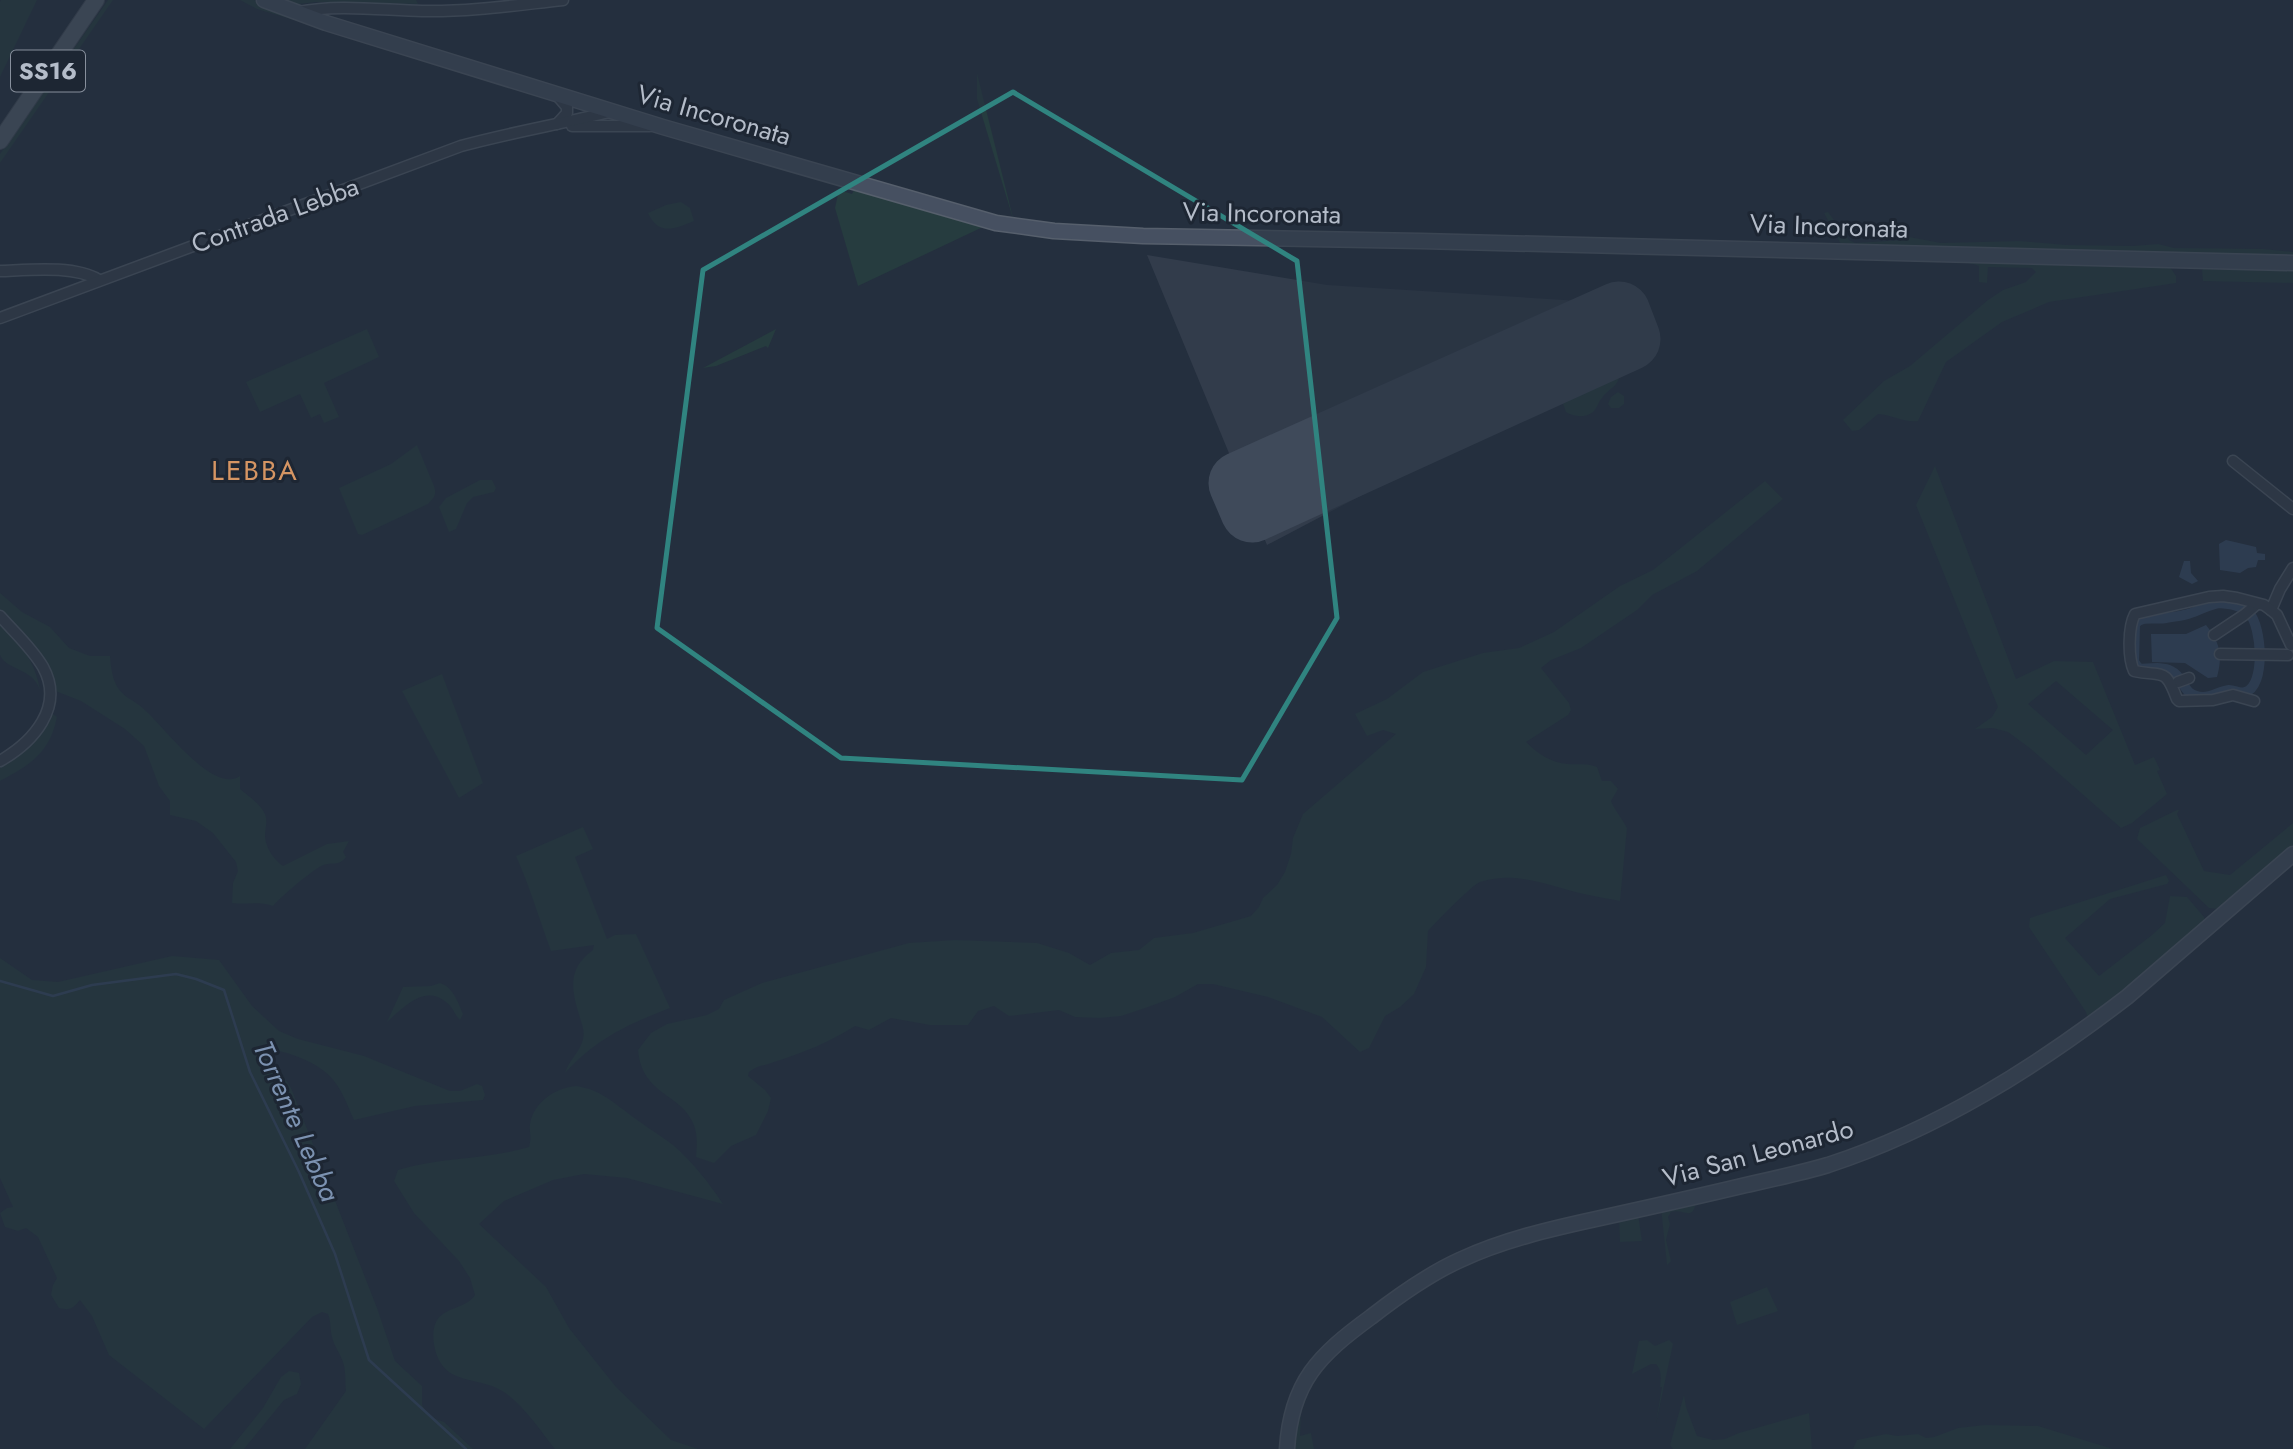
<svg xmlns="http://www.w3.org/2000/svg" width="2293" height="1449" font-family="Jost,sans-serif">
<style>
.airport{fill:#323c4b}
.green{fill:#263c3f;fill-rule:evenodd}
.water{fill:#394c67}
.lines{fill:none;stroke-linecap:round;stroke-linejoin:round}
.stream{stroke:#394c67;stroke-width:2.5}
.canal{stroke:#394c67;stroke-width:10}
.runway{stroke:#3f4a5a;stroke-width:63}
.street-casing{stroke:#565f6c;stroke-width:13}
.secondary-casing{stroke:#565f6c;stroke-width:17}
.primary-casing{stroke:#414a57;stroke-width:18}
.street{stroke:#38414e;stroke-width:10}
.secondary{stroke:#465061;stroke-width:14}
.primary{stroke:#56606e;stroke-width:16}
.marked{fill:none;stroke:#308480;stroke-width:5;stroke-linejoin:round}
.labels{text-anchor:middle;stroke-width:6;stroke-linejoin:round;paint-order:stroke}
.shield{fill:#1d2633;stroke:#878f9c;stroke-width:2}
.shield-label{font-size:24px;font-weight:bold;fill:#b4bcc9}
.street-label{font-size:26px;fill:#b4bcc9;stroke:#1d2633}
.neighbourhood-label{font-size:28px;letter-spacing:2px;fill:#d59563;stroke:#1d2633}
.water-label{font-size:28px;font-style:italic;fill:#7c92b1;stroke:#1d2633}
</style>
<rect width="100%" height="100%" fill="#242f3e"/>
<polygon class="airport" points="1147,255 1327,285 1643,305 1625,357 1267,545"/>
<g class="green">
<polygon points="1,0 37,0 0,77 0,2"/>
<polygon points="108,0 113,0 0,163 0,154"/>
<polygon points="240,0 254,0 267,7 379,45 257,9"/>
<polygon points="275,0 416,0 418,4 316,2 290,5"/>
<polygon points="977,73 1014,222 977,99"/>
<polygon points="855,188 985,226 858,286 835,208 839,190 852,194"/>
<path d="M681,202L690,208L694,221C675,229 658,236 648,213L666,205Z"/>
<polygon points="1828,212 1849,240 1855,243 1902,240 1909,237 1941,243 2020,241 2066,245 2133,246 2158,244 2174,248 2263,249 2293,252 2293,259 2028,252 2010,247 1984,251 1843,248 1824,213"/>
<path d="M1912,260L2168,264L2176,276V283L2049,302L2002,322L1946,362L1918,421C1904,423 1893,415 1878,414L1859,430L1852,431L1843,420L1884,381L1910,366L1988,300L2003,290L2026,282L2036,272L2032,268L1988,267L1987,283L1979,282V266C1959,258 1933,261 1912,260Z"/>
<polygon points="2206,266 2293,267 2293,283 2203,281 2202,270"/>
<polygon points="367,329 379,357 324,383 339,417 324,423 320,414 311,418 300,394 260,412 246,382"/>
<polygon points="776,329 768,348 766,346 716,366 703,368"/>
<path d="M1613,366L1619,371C1621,386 1609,388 1602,398C1598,402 1597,409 1593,412C1586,418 1573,417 1566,412L1563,404L1564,400L1588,387L1604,370Z"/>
<polygon points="1618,392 1624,396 1624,404 1619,408 1611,408 1608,404 1611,397"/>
<path d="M417,445L434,486C437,495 434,498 428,504L362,535L358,534L339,488L391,464Z"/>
<path d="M1935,466L2016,679L2054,661L2093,662L2135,765L2154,757L2160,770L2157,771L2167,794L2132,823L2121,828L2031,749L2008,732L1993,728L1975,729L1992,717L1998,707L1916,505ZM2056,681L2113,730L2086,755L2028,704Z"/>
<polygon points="480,480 492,480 496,488 494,492 473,497 467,503 456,529 449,532 439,507 446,498"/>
<path d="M1765,481L1783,499L1697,571L1652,595L1637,610L1581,648L1551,660L1541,668L1569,703L1571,710L1568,715L1526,742C1538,754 1550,762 1567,764C1578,765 1588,763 1597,767L1602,781H1611L1618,789L1611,801C1615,811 1622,818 1627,828L1620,901C1600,897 1580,894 1561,888C1532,880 1510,873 1480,882C1472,885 1436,922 1428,931L1426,967L1414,994L1400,1007L1385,1016L1369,1048L1360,1052L1322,1017L1268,997L1213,984H1198L1175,997L1148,1007L1121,1016L1100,1018L1075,1017L1059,1010L1009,1016L994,1006L978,1011L968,1025H930L891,1018L869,1030L855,1026C830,1042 803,1053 774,1062C764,1066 758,1065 749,1072L748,1076L765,1090L771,1098L768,1111L756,1135L731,1146L714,1163L696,1157C697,1146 698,1134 693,1123C680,1093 642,1095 638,1050L651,1033L667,1024L707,1015L719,1009L724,1000L762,983L909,943L955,940L1037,943L1069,953L1090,965L1111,953L1139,950L1154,938L1193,933L1251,916L1259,907L1263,898L1277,885L1285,872L1291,854L1293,838L1303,814L1396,734L1383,730L1367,736L1355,714L1387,699L1423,672L1483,653L1519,648L1554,632L1620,586L1653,570Z"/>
<path d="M0,593L22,612L50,627L69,648L90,656H110C111,668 112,678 118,688C124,697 131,699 139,705C159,719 212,796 240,776V789C249,797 260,803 265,814C268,822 265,828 265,837C266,848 274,860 283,866L327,844L349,841L343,852L346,857C339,867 331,861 321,866C309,873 283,895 273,906C257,901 247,905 232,903L233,883L238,871L236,862L213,833L196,821L170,815V801L159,786L144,746L125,729L81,701L53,690L0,613Z"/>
<path d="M0,621C20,644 35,660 40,690C32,667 7,671 0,655C0,646 0,630 0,621Z"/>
<polygon points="442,674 483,783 459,798 402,691"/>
<path d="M53,714L57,717C50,753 30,765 0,781V766L10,761L39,735Z"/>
<polygon points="2177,810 2179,810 2177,814 2204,871 2230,875 2293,823 2293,848 2219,909 2209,908 2137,839 2140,828"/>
<path d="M583,827L593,849L575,857L607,939L615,935L636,934L670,1008C627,1025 597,1038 565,1073C569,1060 580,1052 583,1039C585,1032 582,1025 580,1018C571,989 567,969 593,950L594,945L551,951C539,919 530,887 516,856Z"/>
<polygon points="2166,875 2169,881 2167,884 2110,899 2065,938 2099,976 2152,935 2165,923 2170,896 2187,897 2204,917 2205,921 2089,1021 2086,1012 2029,927 2030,918"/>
<path d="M172,956L219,960L252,1006L279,1031L298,1039L364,1056L450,1091H460L477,1084L482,1086L485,1095L483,1100L415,1106L354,1120C348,1107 343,1092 334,1081C320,1062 288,1052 266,1048L291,1088L377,1308L395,1361L422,1386V1405L430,1417L444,1422L473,1449H305L346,1391C345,1382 346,1371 343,1362C340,1353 334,1346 332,1337C330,1329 331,1321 328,1314L322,1312L312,1317L204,1429L109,1355L92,1316L80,1300C73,1308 71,1311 59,1308L51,1295L53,1285L57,1278L38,1237L26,1228L18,1231L5,1227L0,1213L7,1208L13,1207L0,1178V958L32,980L58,982Z"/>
<path d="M440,983C453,987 458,1002 463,1014L460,1020C454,1014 453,1007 446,1002C424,984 403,1008 387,1022L403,987L431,986Z"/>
<path d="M576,1086C599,1090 606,1097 624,1110C640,1123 657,1133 673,1145C692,1161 709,1183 723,1204L627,1178L584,1174L553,1180L504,1201L479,1224L546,1287L569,1328L616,1387L671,1440L698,1449H555C539,1429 525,1407 504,1392C478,1375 444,1387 435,1349C433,1341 432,1330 436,1322C443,1307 466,1309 475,1295L470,1278L459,1261L414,1213L394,1181L398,1170C441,1157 486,1160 529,1147C532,1136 529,1132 530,1124C534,1101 556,1088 576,1086Z"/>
<path d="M1696,1200C1694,1223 1684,1208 1671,1212L1668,1217L1670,1224L1666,1240L1671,1261L1667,1265L1661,1208Z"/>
<polygon points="1638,1214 1642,1241 1620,1242 1619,1218"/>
<polygon points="1767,1287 1778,1311 1737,1325 1730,1302"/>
<path d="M1647,1340L1655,1346L1669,1340L1673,1344L1656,1423L1662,1387H1660C1661,1379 1662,1370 1656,1364H1651L1632,1374L1639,1341Z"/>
<polygon points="289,1371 299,1373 301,1384 297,1394 284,1400 244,1449 230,1449 263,1408 281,1377"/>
<polygon points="1311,1386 1301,1412 1300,1436 1311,1433 1314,1449 1292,1449 1296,1417 1307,1387"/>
<polygon points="1684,1395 1686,1407 1697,1436 1713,1440 1725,1439 1739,1433 1809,1413 1812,1449 1673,1449 1670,1445"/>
<polygon points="1985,1425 2038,1426 2113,1449 1853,1449 1857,1440 1886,1434 1897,1436 1918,1434 1926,1438 1934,1437 1958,1428"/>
</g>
<g class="water">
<polygon points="2226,540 2256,547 2257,553 2265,554 2265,560 2258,560 2256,567 2248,568 2240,573 2220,570 2219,544"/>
<polygon points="2184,561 2190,561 2191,573 2198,581 2192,584 2179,577"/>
<path d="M2206,625C2220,642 2223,656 2217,677L2208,678L2185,663L2152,662L2151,634H2186Z"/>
</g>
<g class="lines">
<polyline class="stream" points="0,981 53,996 92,985 176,974 196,979 224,990 250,1072 299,1172 335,1254 369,1360 466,1449"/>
<path class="canal" d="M2219,603C2230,604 2241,605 2249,613C2262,626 2266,687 2245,692C2239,694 2235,690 2229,690C2220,691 2212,697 2203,697C2181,696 2186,678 2171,671C2162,666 2149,669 2139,669L2134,662L2135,624C2142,615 2155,620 2166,618C2173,617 2181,616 2188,614C2199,611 2207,605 2219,603Z"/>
<polygon class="runway" points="1619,313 1629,339 1252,511 1240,483"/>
<defs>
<g id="street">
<path d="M298,12C338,4 381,10 422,11C469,12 516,5 563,0"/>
<polyline points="556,94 567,107 567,113 557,124"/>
<polyline points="572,126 650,126"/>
<path d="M0,271C29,270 74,265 99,280"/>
<path d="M0,318L461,146C512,132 562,124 613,111"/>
<polyline points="2233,461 2293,509"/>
<polyline points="2271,610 2280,589 2293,568"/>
<path d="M0,616C14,632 32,648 43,667C65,707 33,742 0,761"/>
<polyline points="2214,635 2244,615 2257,604"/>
<polyline points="2220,654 2288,655"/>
<polyline points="2178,682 2189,678"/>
<path d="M2254,701L2233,695L2213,700L2179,701L2177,699C2165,667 2164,677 2134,671C2128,658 2128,627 2135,614L2209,597L2223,596L2237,598L2264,605L2271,610L2277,615L2291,645"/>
</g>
<g id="secondary">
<polyline points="264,0 326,23 663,127 996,223 1054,231 1143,236 1421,241 2293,263"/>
<path d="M1287,1449C1291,1382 1319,1355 1371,1317C1398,1296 1429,1274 1460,1260C1503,1240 1550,1229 1596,1219C1646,1208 1696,1197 1746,1185C1773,1179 1801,1173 1828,1165C1938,1129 2036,1067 2127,997L2293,854"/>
</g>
<polyline id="primary" points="0,141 96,0"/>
</defs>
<use href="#street" class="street-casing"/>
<use href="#secondary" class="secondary-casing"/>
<use href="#primary" class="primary-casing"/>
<use href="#street" class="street"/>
<use href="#secondary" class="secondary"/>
<use href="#primary" class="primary"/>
</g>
<path d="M0 0H2293V1449H0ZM1013,92L1297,261L1337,618L1242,780L841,758L657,628L703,270Z" fill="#242f3e" fill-opacity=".55" fill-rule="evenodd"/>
<path class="marked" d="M1013,92L1297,261L1337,618L1242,780L841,758L657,628L703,270Z"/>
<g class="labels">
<rect class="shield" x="11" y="50.5" width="74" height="41" rx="5"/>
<g class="shield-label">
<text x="48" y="79">SS16</text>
</g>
<g class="street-label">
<text transform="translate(714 115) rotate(16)" y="9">Via Incoronata</text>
<text transform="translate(1262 213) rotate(1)" y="9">Via Incoronata</text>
<text transform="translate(275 215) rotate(-20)" y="9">Contrada Lebba</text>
<text transform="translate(1829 226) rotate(2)" y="9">Via Incoronata</text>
<text transform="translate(1758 1153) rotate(-15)" y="9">Via San Leonardo</text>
</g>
<g class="neighbourhood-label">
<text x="255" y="480">LEBBA</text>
</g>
<g class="water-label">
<text transform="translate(297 1121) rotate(66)" y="10">Torrente Lebba</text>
</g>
</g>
</svg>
